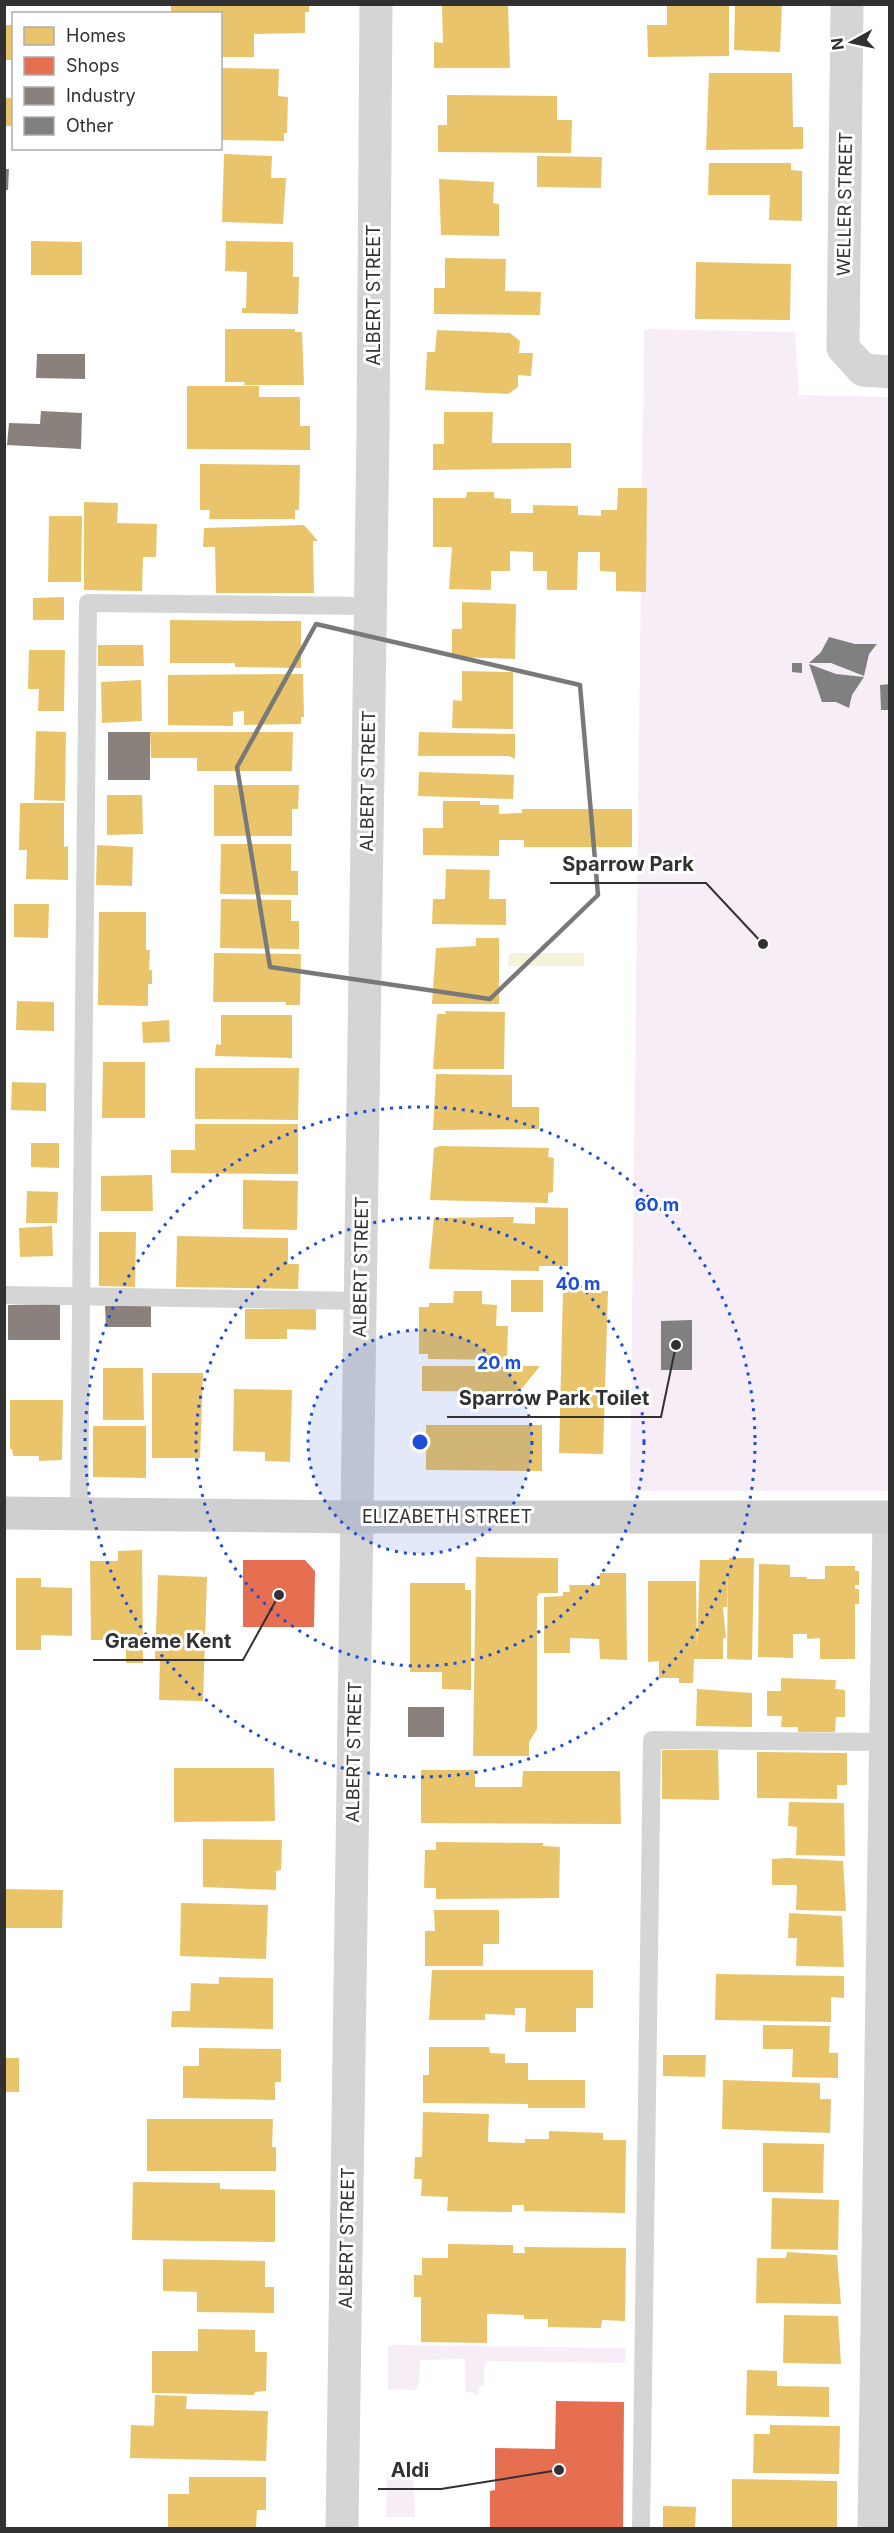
<svg xmlns="http://www.w3.org/2000/svg" width="894" height="2533" font-family="Inter,sans-serif">
<style>
.green{fill:#f6edf6}
.water{fill:#f4f3da}
.homes{fill:#e9c46a}
.shops{fill:#e76f51}
.industry{fill:#8a817c}
.building{fill:#808080}
.lines{fill:none;stroke-linecap:round;stroke-linejoin:round}
.lane{stroke:#d5d5d5;stroke-width:18}
.street{stroke:#d5d5d5;stroke-width:33}
.secondary{stroke:#cfcfcf;stroke-width:33}
.marked{fill:none;stroke:#797979;stroke-width:4.5;stroke-linejoin:round}
.ring{fill:none;stroke:#1d4ed8;stroke-width:3;stroke-dasharray:3 6}
.labels{text-anchor:middle;stroke-width:6;stroke-linejoin:round;paint-order:stroke}
.street-label{font-size:18px;fill:#313131;stroke:#fff}
.centre{fill:#1d4ed8;stroke:#fff;stroke-width:3}
.ring-label{font-size:18px;text-anchor:middle;font-weight:bold;fill:#1d4ed8;stroke:#fff;stroke-width:6;stroke-linejoin:round;paint-order:stroke}
.leader{fill:none;stroke:#313131;stroke-width:2}
.callout-dot{fill:#313131;stroke:#fff;stroke-width:2}
.callout-label{font-size:20px;text-anchor:middle;font-weight:bold;fill:#313131;stroke:#fff;stroke-width:6;stroke-linejoin:round;paint-order:stroke}
</style>
<rect width="100%" height="100%" fill="#fff"/>
<g class="green">
<polygon points="644,329 795,332 799,395 889,397 889,1491 630,1491"/>
<polygon points="388,2345 626,2348 625,2363 487,2361 484,2368 484,2385 480,2386 478,2395 465,2391 465,2359 420,2360 419,2384 415,2390 388,2389"/>
<polygon points="402,2471 413,2478 415,2517 386,2517 387,2472"/>
</g>
<polygon class="water" points="509,953 584,953 584,966 508,966"/>
<g class="homes">
<polygon points="171,4 309,4 309,12 305,12 305,33 254,34 254,57 220,57 220,14 171,14"/>
<polygon points="735,4 782,4 780,52 734,50"/>
<polygon points="508,5 510,68 434,68 434,42 443,43 442,6"/>
<polygon points="667,5 729,5 729,56 648,57 647,25 667,25"/>
<polygon points="5,25 14,25 14,60 4,60"/>
<polygon points="220,68 279,69 278,96 288,97 287,133 284,133 284,141 220,140"/>
<polygon points="709,73 792,73 793,127 803,127 803,149 706,150"/>
<polygon points="447,95 557,96 557,120 572,120 571,153 438,152 438,125 447,125"/>
<rect x="5" y="98" width="9" height="28"/>
<polygon points="224,154 272,156 271,178 286,178 283,224 222,222"/>
<polygon points="537,156 602,157 601,188 537,187"/>
<polygon points="709,163 791,163 791,170 802,171 802,221 769,220 770,195 708,195"/>
<polygon points="439,179 494,182 493,203 499,204 499,236 441,235"/>
<polygon points="31,241 82,242 82,275 31,275"/>
<polygon points="226,241 293,242 293,277 299,277 298,314 242,313 242,308 246,308 247,272 225,271"/>
<polygon points="445,258 506,259 505,291 541,292 540,315 434,314 434,288 445,288"/>
<polygon points="696,262 791,264 790,320 695,319"/>
<polygon points="225,329 295,329 295,332 302,332 304,385 244,385 245,382 225,382"/>
<polygon points="437,330 510,333 520,341 519,353 533,353 531,376 518,375 518,387 508,394 425,390 427,352 435,352"/>
<polygon points="187,386 259,386 259,397 300,397 300,426 310,426 310,450 187,449"/>
<polygon points="444,412 493,412 492,443 571,443 571,468 433,470 433,444 444,444"/>
<polygon points="200,464 300,465 299,510 295,510 295,519 209,519 210,510 200,510"/>
<polygon points="618,488 647,488 646,592 616,591 616,572 600,571 600,552 578,552 577,590 547,590 547,571 533,571 533,552 510,551 510,571 491,571 491,590 449,589 452,547 433,547 433,498 466,498 467,492 494,492 494,498 511,499 511,513 533,513 533,505 578,506 578,515 601,516 601,510 617,510"/>
<polygon points="84,502 118,503 117,523 157,524 156,557 143,557 142,591 84,590"/>
<polygon points="49,516 82,516 81,582 48,582"/>
<polygon points="304,525 318,541 313,541 314,593 216,593 215,547 203,547 204,528"/>
<polygon points="64,597 64,620 33,620 33,598"/>
<polygon points="462,602 516,604 515,659 452,657 452,629 462,629"/>
<polygon points="170,620 301,621 301,668 235,667 235,663 170,663"/>
<polygon points="98,645 143,645 144,666 98,666"/>
<polygon points="29,650 65,650 64,711 38,711 39,689 28,689"/>
<polygon points="462,671 513,672 513,729 452,728 453,700 462,701"/>
<polygon points="303,674 304,717 301,717 301,724 244,725 244,711 233,712 233,726 168,725 168,675"/>
<polygon points="141,680 142,721 102,723 101,682"/>
<polygon points="36,731 66,732 65,801 34,800"/>
<polygon points="150,732 293,732 292,771 197,771 197,758 151,758"/>
<polygon points="419,732 515,734 515,759 509,756 418,756"/>
<polygon points="419,772 514,775 513,799 418,796"/>
<polygon points="214,785 299,785 298,809 292,809 292,836 214,836"/>
<polygon points="107,795 142,795 143,834 107,835"/>
<polygon points="443,801 480,801 480,805 499,805 499,814 522,813 522,809 632,809 632,847 524,847 524,840 499,840 499,856 423,855 423,828 443,828"/>
<polygon points="20,803 64,803 64,847 68,846 68,880 26,879 27,850 19,850"/>
<polygon points="221,844 291,844 291,871 298,871 298,895 220,894"/>
<polygon points="97,845 133,847 132,886 96,885"/>
<polygon points="446,869 490,870 489,899 506,899 506,925 432,924 433,899 445,899"/>
<polygon points="221,899 291,900 291,921 299,921 299,949 220,948"/>
<polygon points="14,904 49,904 48,938 14,937"/>
<polygon points="99,912 146,912 146,950 150,950 149,970 152,970 152,984 148,984 148,1006 98,1005"/>
<polygon points="476,938 499,938 499,1004 432,1004 436,948 476,946"/>
<polygon points="214,953 301,954 300,1005 286,1005 286,1002 213,1002"/>
<polygon points="17,1001 54,1002 54,1031 16,1030"/>
<polygon points="445,1011 505,1012 504,1069 433,1069 437,1014 446,1014"/>
<polygon points="221,1015 292,1015 292,1058 215,1056 216,1044 221,1045"/>
<polygon points="169,1020 170,1042 143,1043 142,1022"/>
<polygon points="103,1062 145,1062 145,1118 102,1118"/>
<polygon points="195,1068 299,1068 298,1120 195,1119"/>
<polygon points="436,1074 512,1075 512,1107 539,1107 539,1129 433,1130"/>
<polygon points="12,1082 46,1083 46,1111 11,1110"/>
<polygon points="195,1124 298,1124 298,1174 171,1173 171,1150 195,1150"/>
<polygon points="31,1143 59,1143 59,1168 31,1167"/>
<polygon points="440,1146 549,1148 548,1157 554,1158 553,1192 548,1193 548,1203 430,1200 434,1148"/>
<polygon points="152,1175 153,1211 101,1211 101,1176"/>
<polygon points="243,1180 298,1181 297,1230 243,1229"/>
<polygon points="27,1191 58,1192 57,1223 26,1223"/>
<polygon points="535,1207 568,1208 568,1266 539,1266 539,1271 429,1269 434,1218 514,1217 513,1223 535,1224"/>
<polygon points="52,1226 53,1256 20,1257 19,1228"/>
<polygon points="99,1232 136,1232 135,1287 99,1286"/>
<polygon points="177,1236 288,1238 288,1264 299,1264 298,1289 176,1287"/>
<rect x="511" y="1280" width="32" height="32"/>
<polygon points="563,1290 608,1291 603,1454 559,1453"/>
<polygon points="454,1291 482,1291 482,1304 497,1305 496,1326 508,1326 507,1360 428,1359 428,1354 419,1354 419,1307 429,1307 429,1303 453,1303"/>
<polygon points="245,1309 316,1309 316,1330 287,1329 287,1339 245,1339"/>
<polygon points="422,1366 540,1366 519,1392 422,1391"/>
<polygon points="103,1368 143,1368 144,1420 103,1420"/>
<polygon points="152,1373 203,1373 200,1458 152,1458"/>
<polygon points="234,1389 292,1390 290,1462 265,1461 265,1452 233,1451"/>
<polygon points="10,1400 63,1400 62,1460 39,1461 39,1456 13,1456 12,1449 10,1449"/>
<polygon points="426,1425 542,1425 542,1471 426,1470"/>
<polygon points="93,1426 146,1426 146,1478 93,1477"/>
<polygon points="142,1550 143,1663 126,1663 126,1640 91,1640 90,1561 118,1561 118,1551"/>
<polygon points="476,1557 558,1558 558,1593 539,1593 537,1597 537,1729 529,1742 529,1756 473,1756"/>
<polygon points="729,1558 754,1558 752,1660 727,1659 728,1563 727,1607 723,1607 726,1638 723,1638 723,1659 694,1659 693,1683 679,1683 679,1678 659,1678 659,1661 648,1662 648,1581 696,1581 697,1649 700,1560 729,1560"/>
<polygon points="759,1564 790,1565 790,1577 807,1577 807,1579 825,1579 825,1566 855,1566 855,1571 859,1571 859,1585 855,1585 855,1589 859,1589 859,1604 855,1604 855,1659 820,1659 820,1638 807,1639 807,1634 793,1634 793,1658 758,1657"/>
<polygon points="600,1573 626,1573 627,1660 600,1659 599,1639 570,1638 570,1653 544,1653 544,1597 563,1596 563,1592 570,1592 569,1585 600,1585"/>
<polygon points="158,1575 207,1577 203,1701 159,1700 160,1659 155,1659"/>
<polygon points="16,1578 41,1578 41,1587 72,1588 72,1636 41,1635 41,1650 16,1650"/>
<polygon points="410,1583 465,1583 465,1590 471,1590 471,1690 442,1689 442,1672 410,1672"/>
<polygon points="781,1678 836,1680 835,1689 845,1690 845,1717 836,1717 835,1732 798,1732 798,1727 781,1727 782,1716 767,1716 767,1691 781,1691"/>
<polygon points="697,1689 752,1693 752,1727 696,1726"/>
<polygon points="662,1750 718,1750 719,1800 662,1799"/>
<polygon points="757,1752 847,1753 847,1785 837,1785 837,1799 757,1798"/>
<polygon points="174,1768 274,1768 275,1821 174,1822"/>
<polygon points="421,1770 475,1770 475,1787 522,1787 523,1771 620,1771 621,1824 421,1823"/>
<polygon points="789,1802 844,1803 845,1856 796,1855 797,1827 788,1826"/>
<polygon points="203,1839 282,1840 281,1870 276,1871 276,1890 203,1887"/>
<polygon points="436,1842 543,1843 543,1846 560,1847 559,1898 436,1899 436,1888 424,1888 425,1850 436,1850"/>
<polygon points="787,1858 843,1861 846,1911 796,1910 797,1885 772,1885 772,1859"/>
<polygon points="4,1889 63,1890 62,1928 4,1928"/>
<polygon points="181,1903 268,1905 266,1959 180,1956"/>
<polygon points="434,1910 499,1910 499,1944 483,1944 483,1966 425,1966 425,1931 435,1931"/>
<polygon points="789,1913 842,1916 844,1967 796,1966 797,1938 788,1938"/>
<polygon points="432,1970 593,1970 593,2008 576,2008 576,2032 525,2032 526,2008 515,2008 515,2015 485,2014 485,2020 429,2020"/>
<polygon points="716,1974 844,1976 844,1998 831,1997 831,2022 715,2020"/>
<polygon points="219,1977 273,1978 273,2029 171,2027 172,2011 190,2011 191,1983 219,1984"/>
<polygon points="763,2025 830,2026 829,2053 838,2053 838,2078 792,2077 793,2049 763,2049"/>
<polygon points="429,2047 489,2047 490,2053 505,2054 505,2063 528,2063 528,2080 585,2080 585,2108 528,2108 528,2104 423,2103 423,2075 429,2075"/>
<polygon points="199,2048 281,2049 281,2082 275,2082 275,2100 183,2098 183,2066 199,2066"/>
<polygon points="663,2055 706,2055 705,2077 663,2076"/>
<rect x="4" y="2058" width="15" height="34"/>
<polygon points="723,2080 820,2083 820,2099 831,2099 830,2133 722,2129"/>
<polygon points="423,2112 489,2114 488,2142 525,2143 525,2139 549,2139 549,2131 603,2133 603,2140 626,2140 625,2213 524,2211 524,2205 512,2205 512,2212 447,2211 448,2197 421,2196 422,2179 414,2179 415,2157 422,2157"/>
<polygon points="147,2119 273,2119 272,2147 276,2147 276,2171 147,2171"/>
<polygon points="763,2143 824,2144 823,2193 763,2192"/>
<polygon points="133,2182 220,2183 220,2189 275,2190 275,2242 132,2240"/>
<polygon points="772,2198 839,2200 838,2250 771,2249"/>
<polygon points="448,2244 513,2245 513,2253 525,2253 524,2247 626,2248 625,2321 602,2320 601,2328 548,2327 548,2319 524,2319 524,2315 487,2314 487,2343 421,2342 421,2297 414,2297 414,2275 422,2275 422,2258 448,2258"/>
<polygon points="787,2252 837,2255 841,2304 756,2303 757,2258 786,2258"/>
<polygon points="163,2259 265,2261 265,2287 274,2287 274,2313 197,2312 197,2292 163,2291"/>
<polygon points="784,2315 838,2316 841,2364 783,2363"/>
<polygon points="198,2329 255,2330 255,2352 267,2352 266,2391 255,2392 254,2395 152,2393 152,2351 198,2351"/>
<polygon points="747,2370 777,2371 777,2386 829,2387 829,2417 746,2415"/>
<polygon points="155,2395 187,2396 186,2409 268,2411 266,2461 130,2458 131,2425 154,2426"/>
<polygon points="770,2425 840,2426 839,2474 753,2473 754,2434 770,2434"/>
<polygon points="189,2477 266,2477 266,2510 257,2510 256,2527 168,2527 168,2494 189,2494"/>
<polygon points="732,2479 837,2481 837,2528 732,2528"/>
<polygon points="663,2506 696,2507 695,2528 663,2528"/>
</g>
<g class="shops">
<polygon points="243,1560 305,1560 315,1571 314,1627 243,1627"/>
<polygon points="556,2401 624,2402 623,2528 490,2528 490,2491 495,2490 495,2448 555,2449"/>
</g>
<g class="industry">
<polygon points="4,169 9,169 8,190 4,190"/>
<polygon points="37,354 85,354 85,379 36,378"/>
<polygon points="41,411 82,413 81,449 7,445 9,423 40,424"/>
<rect x="108" y="732" width="42" height="48"/>
<polygon points="60,1304 60,1340 8,1340 8,1305"/>
<polygon points="105,1306 151,1306 151,1327 106,1327"/>
<rect x="408" y="1707" width="36" height="30"/>
</g>
<g class="building">
<polygon points="829,637 855,644 877,644 869,654 864,676 831,663 809,663 821,652"/>
<polygon points="792,663 802,663 802,673 792,672"/>
<polygon points="809,664 836,674 864,677 852,695 849,708 836,702 822,702"/>
<polygon points="890,684 890,710 881,710 880,685"/>
<polygon points="692,1320 692,1370 661,1370 661,1321"/>
</g>
<g class="lines">
<g class="lane">
<polyline points="4,1295 360,1301"/>
<polyline points="79,1513 88,603 370,606"/>
<polyline points="641,2528 652,1740 890,1742"/>
</g>
<g class="street">
<polyline points="847,4 843,348 863,370 890,372"/>
<polyline points="342,2528 373,432 376,4"/>
<polyline points="874,2528 889,1517"/>
</g>
<polyline class="secondary" points="4,1513 357,1517 890,1517"/>
</g>
<path class="marked" d="M316,624L580,685L598,895L490,999L270,967L237,767Z"/>
<circle cx="420" cy="1442" r="112" fill="#1d4ed8" fill-opacity=".12"/>
<g class="ring">
<circle cx="420" cy="1442" r="112"/>
<circle cx="420" cy="1442" r="224"/>
<circle cx="420" cy="1442" r="335"/>
</g>
<g class="labels">
<g class="street-label">
<text transform="translate(845 204) rotate(-89)" y="6">WELLER STREET</text>
<text transform="translate(374 295) rotate(-90)" y="6">ALBERT STREET</text>
<text transform="translate(368 781) rotate(-89)" y="6">ALBERT STREET</text>
<text transform="translate(361 1267) rotate(-89)" y="6">ALBERT STREET</text>
<text x="447" y="1523">ELIZABETH STREET</text>
<text transform="translate(354 1752) rotate(-89)" y="6">ALBERT STREET</text>
<text transform="translate(347 2238) rotate(-89)" y="6">ALBERT STREET</text>
</g>
</g>
<circle cx="420" cy="1442" r="9" class="centre"/>
<g class="ring-label">
<text x="657" y="1211">60 m</text>
<text x="578" y="1290">40 m</text>
<text x="499" y="1369">20 m</text>
</g>
<path class="leader" d="M763 944L706 883H550M676 1345L661 1417H447M279 1595L243 1660H93M559 2470L441 2489H378"/>
<g class="callout-dot">
<circle cx="763" cy="944" r="6"/>
<circle cx="676" cy="1345" r="6"/>
<circle cx="279" cy="1595" r="6"/>
<circle cx="559" cy="2470" r="6"/>
</g>
<g class="callout-label">
<text x="628" y="871">Sparrow Park</text>
<text x="554" y="1405">Sparrow Park Toilet</text>
<text x="168" y="1648">Graeme Kent</text>
<text x="410" y="2477">Aldi</text>
</g>
<rect width="894" height="2533" fill="none" stroke="#313131" stroke-width="12"/>
<rect x="12" y="12" width="210" height="138" fill="#ffffff" stroke="#adadad" stroke-width="1.5"/>
<rect x="24" y="27" width="30" height="18" fill="#e9c46a" stroke="#adadad" stroke-width="1.5"/>
<text x="66" y="42" font-size="18" fill="#313131">Homes</text>
<rect x="24" y="57" width="30" height="18" fill="#e76f51" stroke="#adadad" stroke-width="1.5"/>
<text x="66" y="72" font-size="18" fill="#313131">Shops</text>
<rect x="24" y="87" width="30" height="18" fill="#8a817c" stroke="#adadad" stroke-width="1.5"/>
<text x="66" y="102" font-size="18" fill="#313131">Industry</text>
<rect x="24" y="117" width="30" height="18" fill="#808080" stroke="#adadad" stroke-width="1.5"/>
<text x="66" y="132" font-size="18" fill="#313131">Other</text>
<g transform="translate(852 42) rotate(262)" stroke="#ffffff" stroke-width="4.5" paint-order="stroke">
<path d="M0-4.5L10 22L0 15L-10 22Z" fill="#313131"/>
<text y="-9" font-size="16" font-weight="bold" text-anchor="middle" fill="#313131">N</text>
</g>
</svg>
